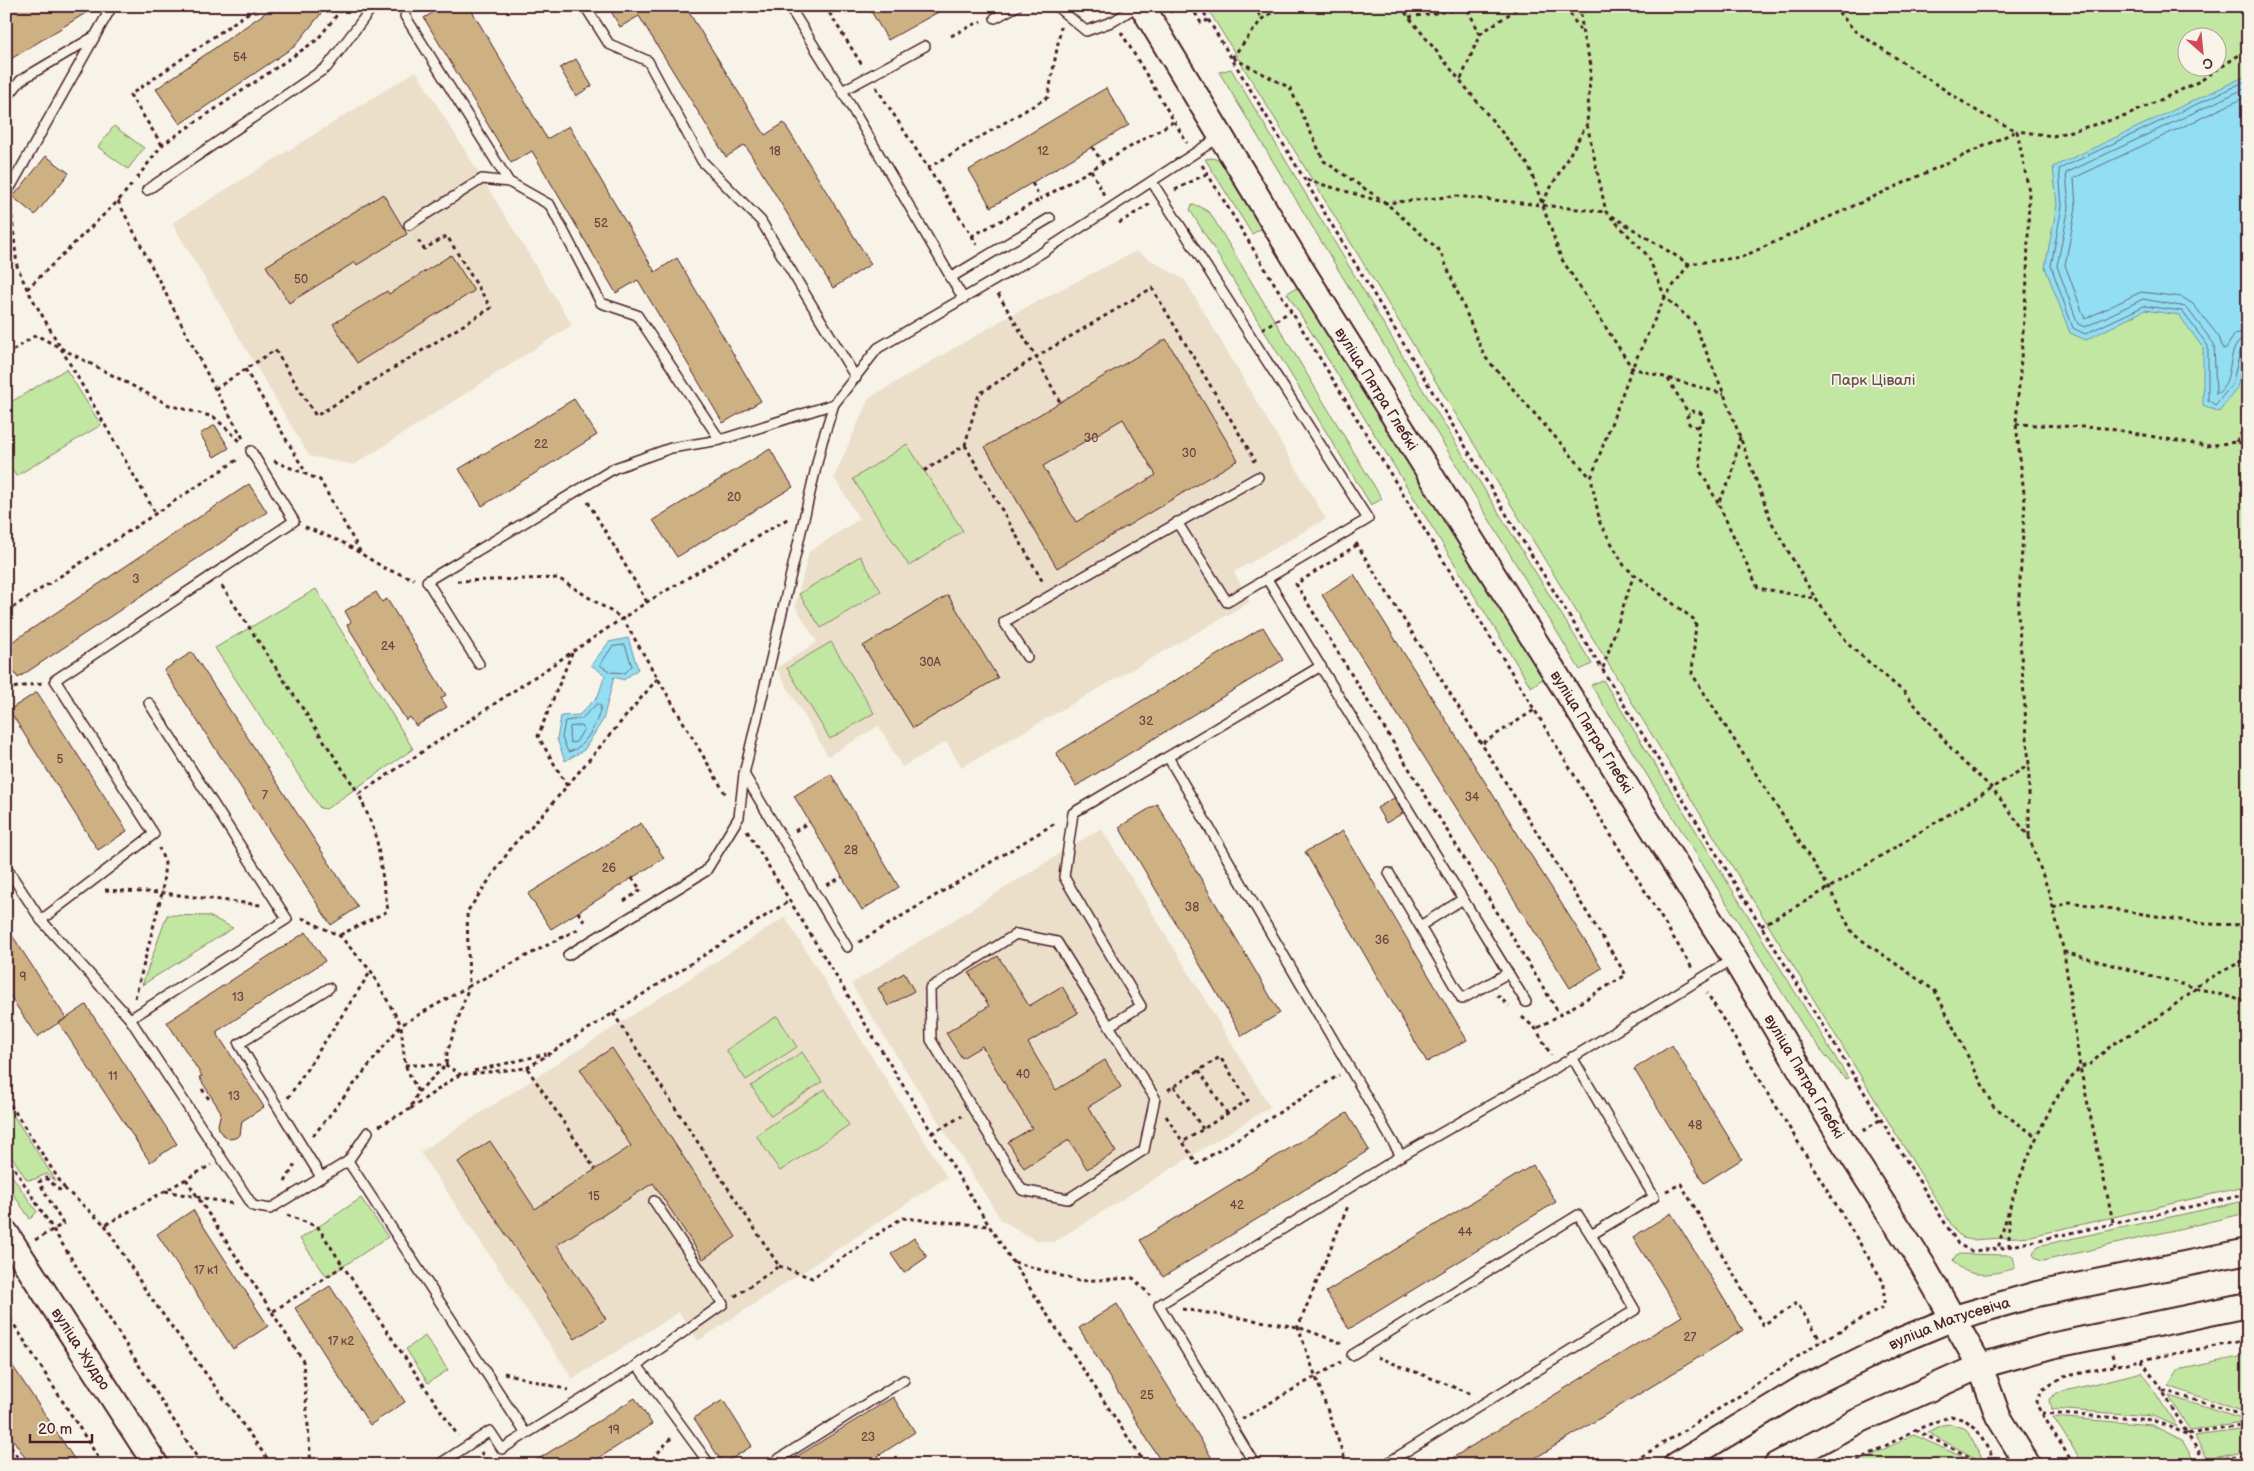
<svg xmlns="http://www.w3.org/2000/svg" width="2254" height="1471" font-family="'Balsamiq Sans',sans-serif">
<style>
.built{fill:#ebdfca}
.green{fill:#c2e7a2;stroke:#868366;fill-rule:evenodd}
.water{fill:#92def2;stroke:#7592a2}
.lines{fill:none;stroke-linecap:round;stroke-linejoin:round}
.shore{stroke:#676b7b;stroke-width:1}
.building{fill:#ceb183;stroke:#4a1f2b;fill-rule:evenodd}
.lane-casing{stroke:#4a1f2b;stroke-width:12}
.secondary-casing{stroke:#4a1f2b;stroke-width:28}
.path{stroke:#4a1f2b;stroke-width:3;stroke-dasharray:4 4;stroke-linecap:butt}
.lane{stroke:#f7f3e8;stroke-width:9}
.secondary{stroke:#f7f3e8;stroke-width:24}
.labels{text-anchor:middle;stroke-width:4;stroke-linejoin:round;paint-order:stroke}
.number-label{font-size:12px;fill:#6b4441}
.park-label{font-size:15px;fill:#685149;stroke:#f7f3e8}
.street-label{font-size:15px;fill:#4a1f2b;stroke:#f7f3e8}
</style>
<rect width="100%" height="100%" fill="#f7f3e8"/>
<filter id="ink" filterUnits="userSpaceOnUse"><feTurbulence type="fractalNoise" baseFrequency=".02" numOctaves="2"/><feDisplacementMap in="SourceGraphic" scale="10" xChannelSelector="R" yChannelSelector="G"/><feConvolveMatrix kernelMatrix="1 2 1 2 8 2 1 2 1" color-interpolation-filters="sRGB"/></filter>
<g filter="url(#ink)">
<g class="built">
<polygon points="416,71 572,325 354,465 309,456 172,223"/>
<polygon points="1136,251 1185,280 1326,519 1234,572 1250,602 962,767 946,742 902,767 879,726 828,756 776,668 817,642 795,606 809,552 859,519 834,477 869,398 1011,315"/>
<polygon points="1101,828 1270,1107 1054,1242 1035,1240 1001,1220 851,984"/>
<polygon points="785,917 947,1177 698,1341 679,1312 573,1379 420,1152"/>
</g>
<g class="green">
<path d="M1206,6H2248V1186L2031,1236L1972,1240L1963,1238L1956,1232ZM2186,38H2216V68H2186Z"/>
<polygon points="1231,69 1420,385 1592,664 1580,670 1219,72"/>
<polygon points="114,126 144,148 128,169 98,147"/>
<polygon points="1212,158 1230,164 1267,225 1252,234 1205,159"/>
<polygon points="1192,205 1199,206 1210,213 1382,499 1371,505 1190,210"/>
<polygon points="1300,286 1544,678 1531,687 1287,293"/>
<polygon points="66,369 101,425 16,476 6,461 6,405"/>
<polygon points="907,444 963,531 909,566 853,479"/>
<polygon points="860,556 881,591 821,628 799,594"/>
<polygon points="316,589 413,749 326,809 320,808 215,648"/>
<polygon points="831,642 874,713 830,739 787,668"/>
<polygon points="1603,680 1848,1078 1845,1079 1808,1034 1591,685"/>
<polygon points="167,915 209,916 233,928 142,985"/>
<polygon points="777,1016 797,1047 746,1080 726,1050"/>
<polygon points="802,1052 822,1082 771,1116 751,1086"/>
<polygon points="825,1089 849,1125 780,1171 756,1135"/>
<polygon points="6,1104 56,1181 46,1174 35,1179 27,1180 6,1148"/>
<polygon points="6,1167 37,1212 30,1219 6,1183"/>
<polygon points="361,1198 388,1237 327,1277 300,1239"/>
<polygon points="2248,1200 2248,1215 2238,1215 2043,1261 2036,1259 2033,1254 2038,1246"/>
<path d="M1957,1254L2010,1255L2013,1256L2015,1266L2013,1269C1991,1274 1968,1281 1953,1260Z"/>
<polygon points="425,1336 448,1370 428,1383 406,1349"/>
<polygon points="2248,1355 2248,1413 2168,1386 2178,1370"/>
<polygon points="2142,1372 2177,1427 2153,1416 2051,1409 2049,1399 2057,1393"/>
<polygon points="2169,1396 2248,1421 2248,1422 2190,1431"/>
<polygon points="2053,1417 2152,1425 2182,1440 2194,1461 2167,1465 2084,1465"/>
<polygon points="1951,1424 1966,1429 1982,1458 1981,1461 1927,1432 1943,1425"/>
<polygon points="2248,1429 2248,1451 2208,1459 2194,1436"/>
<polygon points="1914,1435 1980,1465 1851,1465"/>
</g>
<g class="water">
<polygon points="2248,75 2248,340 2237,388 2219,412 2203,405 2203,348 2179,315 2145,310 2086,340 2070,333 2045,267 2057,205 2053,167"/>
<polygon points="628,638 638,669 624,680 614,677 603,720 584,750 565,761 557,739 561,716 579,715 598,696 605,675 591,665 609,642"/>
</g>
<g class="lines">
<g class="shore">
<polyline points="2248,80 2059,169 2062,206 2051,266 2073,328 2085,334 2144,306 2182,311 2208,346 2208,400 2215,405 2232,385 2241,348 2248,345"/>
<path d="M2248,87L2066,173L2069,207L2057,266L2078,324L2085,327L2143,299L2186,307L2214,344L2216,394C2237,384 2223,340 2248,338"/>
<polyline points="2248,96 2074,178 2076,208 2065,265 2085,319 2141,292 2182,297 2193,304 2219,337 2223,349 2226,348 2235,334 2248,331"/>
<polygon points="625,645 632,666 625,673 610,672 600,665 612,647"/>
<path d="M597,704L601,706C598,722 585,749 568,752L562,738L565,721L581,719Z"/>
<polygon points="581,726 584,729 576,742 571,743 569,737 570,727"/>
</g>
</g>
<g class="building">
<polygon points="17,6 97,6 6,62 6,13"/>
<polygon points="270,6 327,6 295,46 180,124 156,89 265,13"/>
<polygon points="444,6 469,6 547,139 569,126 655,272 677,258 761,401 723,423 638,280 616,293 532,151 511,163 424,18"/>
<polygon points="608,6 685,6 765,135 784,123 871,264 833,288 745,145 726,157 639,16 620,27"/>
<polygon points="868,6 949,6 888,40"/>
<polygon points="576,59 592,86 576,96 560,68"/>
<polygon points="1106,88 1129,125 991,207 969,170"/>
<polygon points="46,156 69,173 35,215 13,197"/>
<polygon points="383,194 407,234 357,265 355,262 289,303 266,266"/>
<polygon points="451,255 474,291 357,363 333,324 387,291 389,294"/>
<path d="M1166,339L1238,460L1057,568L985,447ZM1123,419L1156,475L1076,522L1043,466Z"/>
<polygon points="574,399 597,435 482,506 459,469"/>
<polygon points="215,425 229,448 214,457 200,434"/>
<polygon points="770,449 793,487 677,557 653,520"/>
<polygon points="249,484 267,512 18,678 6,660 6,646"/>
<polygon points="1354,574 1602,968 1570,988 1322,595"/>
<polygon points="376,592 382,602 387,599 446,695 441,698 447,707 416,726 410,717 406,720 347,625 351,622 345,611"/>
<polygon points="948,595 998,678 913,728 863,646"/>
<polygon points="1263,627 1283,660 1076,786 1056,753"/>
<polygon points="192,652 358,907 331,925 164,670"/>
<polygon points="37,692 127,831 98,850 9,710"/>
<polygon points="831,774 899,887 862,910 794,796"/>
<polygon points="1394,798 1403,813 1386,823 1377,808"/>
<polygon points="1157,804 1280,1013 1242,1036 1119,827"/>
<polygon points="641,823 664,858 551,929 528,894"/>
<polygon points="1343,831 1467,1040 1427,1062 1305,852"/>
<polygon points="6,926 66,1018 37,1037 6,990"/>
<polygon points="306,932 325,961 216,1032 264,1107 242,1121 240,1135 235,1138 229,1139 220,1132 218,1125 221,1112 199,1077 202,1076 167,1022"/>
<polygon points="998,956 1029,1006 1062,986 1078,1013 1028,1043 1056,1090 1105,1060 1121,1087 1088,1107 1116,1152 1087,1169 1069,1140 1024,1168 1008,1142 1032,1128 982,1046 962,1058 946,1033 989,1006 969,973"/>
<polygon points="904,973 914,991 888,1006 878,988"/>
<polygon points="86,1005 177,1144 150,1162 59,1023"/>
<polygon points="1672,1045 1742,1159 1704,1183 1634,1069"/>
<polygon points="612,1048 736,1237 703,1259 653,1183 557,1245 606,1319 575,1339 458,1162 490,1141 535,1209 631,1146 580,1069"/>
<polygon points="1347,1113 1369,1150 1163,1277 1140,1240"/>
<polygon points="1533,1165 1556,1202 1349,1329 1326,1292"/>
<polygon points="193,1210 268,1326 233,1349 157,1234"/>
<polygon points="1671,1213 1743,1330 1524,1465 1441,1465 1682,1316 1633,1237"/>
<polygon points="914,1238 927,1257 904,1273 891,1254"/>
<polygon points="330,1286 405,1402 370,1425 295,1308"/>
<polygon points="1117,1304 1201,1440 1216,1465 1163,1465 1079,1328"/>
<polygon points="6,1356 54,1428 78,1465 30,1465 6,1429"/>
<polygon points="893,1397 915,1432 878,1456 884,1465 783,1465"/>
<polygon points="635,1398 652,1424 588,1465 529,1465"/>
<polygon points="723,1400 752,1446 723,1464 694,1418"/>
</g>
<g class="lines">
<defs>
<g id="lane">
<polyline points="585,6 609,44 648,61 702,161 761,221 856,378"/>
<polyline points="789,6 842,91 963,298"/>
<polyline points="1056,6 1086,31 1114,21 1137,6"/>
<polyline points="405,16 509,182 550,205 601,303 637,315 720,440"/>
<polyline points="995,18 1017,6"/>
<polyline points="842,91 925,46"/>
<polyline points="6,99 21,80 95,36"/>
<polyline points="1152,182 1368,519 1227,602 1177,522"/>
<polyline points="147,190 327,67 373,6"/>
<polyline points="6,195 112,6"/>
<polyline points="409,225 482,179 509,182"/>
<polyline points="950,278 1050,218"/>
<polyline points="1267,579 1526,1002"/>
<polyline points="1027,657 1004,622 1258,477"/>
<polyline points="479,664 427,581 615,468 671,448 720,440 834,404"/>
<polyline points="1168,757 1401,1156"/>
<polyline points="744,774 847,947"/>
<polyline points="6,867 41,920 130,1019 253,1206 270,1209 348,1161 368,1132"/>
<polyline points="1389,873 1462,999 1508,973"/>
<polyline points="41,920 154,834 55,680 294,521 251,451"/>
<polyline points="1420,926 1463,899"/>
<polyline points="568,955 706,871 739,817 744,774 822,442 834,404 878,348 1043,252 1221,136"/>
<polyline points="130,1019 287,919 149,703"/>
<polyline points="1109,1026 1057,942 1016,934 930,988 931,1040 1022,1190 1068,1199 1144,1150 1155,1098 1109,1026 1141,1006 1064,877 1073,813 1321,666"/>
<polyline points="348,1161 526,1434 637,1365 710,1465"/>
<polyline points="321,1177 239,1044 329,988"/>
<polyline points="1352,1355 1578,1215 1591,1235 1654,1197 1572,1057"/>
<polyline points="637,1365 723,1304 654,1201"/>
<polyline points="438,1465 490,1431 502,1449 526,1434"/>
<polyline points="769,1465 904,1380"/>
<polyline points="1255,1465 1159,1305 1401,1156 1557,1067 1733,959"/>
<polyline points="1384,1465 1635,1310 1591,1235"/>
</g>
<g id="secondary">
<path id="s1" d="M1142,6L1300,267L1734,958L1844,1143L1922,1264L1980,1366L1998,1416L2028,1465"/>
<path id="s2" d="M6,1233L156,1465"/>
<path id="s3" d="M1676,1465L1803,1388L1901,1340L1954,1318L2037,1294L2248,1251"/>
<polyline points="1776,1465 1856,1422 1980,1366 2051,1346 2248,1305"/>
</g>
</defs>
<use href="#lane" class="lane-casing"/>
<use href="#secondary" class="secondary-casing"/>
<g class="path">
<polyline points="825,6 862,65"/>
<polyline points="1191,6 1201,23 1208,20"/>
<polyline points="1200,6 1508,517 1958,1244 1971,1251 1998,1249 2248,1194"/>
<polyline points="1254,6 1262,19"/>
<polyline points="1400,6 1529,166 1561,258 1632,368 1724,394"/>
<polyline points="1566,6 1582,34"/>
<path d="M1580,6L1583,36L1591,65L1587,124L1606,212L1648,256L1665,297L1694,323L1724,394L1772,523L1815,598L1850,646L1905,693L1961,760L1992,788L2029,837L2050,895L2064,952L2080,1067C2071,1079 2060,1091 2053,1104C2029,1149 2010,1200 1998,1249"/>
<polyline points="1833,6 1855,31 1980,113 2017,131"/>
<polyline points="1031,10 1039,6"/>
<polyline points="1170,12 1181,6"/>
<polyline points="1409,17 1482,6"/>
<polyline points="1121,32 1187,143"/>
<polyline points="1480,34 1521,6"/>
<polyline points="951,36 981,21"/>
<polyline points="1232,58 1262,19 1283,6"/>
<polyline points="1233,58 1290,88 1324,161 1386,203 1440,251 1485,357 1591,478"/>
<polyline points="1461,79 1480,34 1466,6"/>
<polyline points="876,87 928,168 1048,97 1061,27"/>
<polyline points="162,145 130,95 258,6"/>
<polyline points="1092,147 1103,163"/>
<polyline points="1202,165 1692,968"/>
<polyline points="928,168 972,236 1041,199"/>
<polyline points="1091,170 1104,195"/>
<polyline points="137,178 162,145 317,40 344,6"/>
<polyline points="1307,180 1386,203 1456,196 1606,212"/>
<polyline points="1032,183 1041,199 1173,122"/>
<polyline points="1175,190 1208,173"/>
<polyline points="118,201 215,389 244,440"/>
<polyline points="1542,203 1587,124"/>
<polyline points="11,208 17,266 27,289 156,514"/>
<polyline points="1612,216 1689,264 1742,257 2017,131"/>
<polyline points="1119,223 1150,204"/>
<polyline points="972,236 977,245"/>
<polyline points="1689,264 1665,297 1632,368 1591,478 1600,523 1625,567 1696,621 1692,674 1829,888 1853,934 1935,991 1993,1106 2037,1137"/>
<polyline points="27,289 118,201 133,183"/>
<polyline points="998,294 1036,357 1060,402"/>
<polyline points="1262,329 1291,311"/>
<polyline points="6,355 36,335 169,405 214,417 241,442"/>
<polyline points="245,369 306,473"/>
<polyline points="1668,379 1689,414"/>
<polyline points="215,389 275,350 316,416 491,308 447,236 424,249 416,237"/>
<polyline points="2016,424 2105,428 2206,446 2236,442 2248,444"/>
<polyline points="1698,427 1691,426 1688,422 1687,417 1692,411 1699,412 1703,415 1703,422 1698,427 1701,472 1718,503"/>
<polyline points="1740,437 1731,478 1718,503 1758,588 1814,598"/>
<polyline points="2236,442 2248,423"/>
<polyline points="965,445 1044,584"/>
<polyline points="274,461 320,480 361,553"/>
<polyline points="924,471 965,445 979,394 1036,357 1152,288 1255,460 1251,462"/>
<polyline points="588,502 647,602"/>
<polyline points="305,527 342,542 386,569 414,579"/>
<polyline points="1356,543 1626,975 1536,1029"/>
<polyline points="1357,545 1296,584 1560,1015"/>
<polyline points="457,581 558,578 623,619 726,795"/>
<polyline points="222,586 359,794"/>
<polyline points="6,612 240,458"/>
<polyline points="1603,668 1634,574"/>
<polyline points="6,689 42,683"/>
<polyline points="1483,743 1536,709"/>
<polyline points="567,786 538,736 572,653"/>
<polyline points="747,831 993,1232 1146,1465"/>
<polyline points="795,831 809,822"/>
<polyline points="2029,836 2029,765 2018,612 2025,502 2016,424 2027,279 2029,191 2017,131 2053,136 2126,116 2200,81 2248,49"/>
<polyline points="827,885 842,877"/>
<polyline points="105,890 162,893 261,905"/>
<polyline points="624,901 641,890 632,878"/>
<polyline points="2053,908 2070,902 2205,924 2248,925"/>
<polyline points="578,912 586,925"/>
<polyline points="302,918 340,936 371,971 401,1025 405,1065 418,1092 410,1109 459,1075 527,1068 595,1169"/>
<polyline points="1761,926 1829,888 2029,765"/>
<polyline points="340,935 388,911 376,835 359,794 647,602 789,518"/>
<polyline points="859,942 1057,822"/>
<polyline points="2064,952 2248,1002"/>
<polyline points="1497,995 1509,1006"/>
<polyline points="135,998 162,893 165,863 159,848"/>
<polyline points="613,1013 779,1266 734,1297"/>
<polyline points="1522,1017 1536,1029 1551,1055"/>
<polyline points="405,1065 446,1065 461,1075"/>
<polyline points="527,1068 789,901"/>
<polyline points="1199,1070 1227,1113"/>
<polyline points="474,1071 546,1054"/>
<polyline points="1174,1086 1203,1129"/>
<polyline points="202,1089 209,1099"/>
<polyline points="1168,1090 1220,1057 1248,1100 1183,1142"/>
<polyline points="418,1092 446,1065 447,1053 469,986 580,928"/>
<polyline points="6,1098 65,1189"/>
<polyline points="288,1098 371,971"/>
<polyline points="1166,1116 1197,1164 1339,1075"/>
<polyline points="379,1126 410,1109"/>
<polyline points="1863,1131 1881,1119"/>
<polyline points="932,1133 962,1116"/>
<polyline points="313,1136 401,1025 469,986 467,912 514,844 545,812 658,678"/>
<polyline points="6,1155 202,1465"/>
<polyline points="186,1179 272,1312 343,1266 458,1436"/>
<polyline points="285,1182 295,1164"/>
<polyline points="165,1191 235,1204"/>
<polyline points="1666,1191 1681,1184 1763,1325 1797,1303 1821,1341"/>
<polyline points="287,1215 318,1227 343,1266"/>
<polyline points="2113,1222 2080,1067 2089,1065 2113,1044 2158,1018 2195,989 2195,986 2248,958"/>
<polyline points="105,1225 146,1291 272,1465"/>
<polyline points="35,1240 63,1224 39,1182 46,1178 61,1191 65,1189 105,1225 211,1165"/>
<polyline points="2009,1247 2009,1211"/>
<polyline points="1014,1262 1079,1281 1133,1278 1150,1295"/>
<polyline points="779,1266 812,1278 902,1218 989,1226"/>
<polyline points="1182,1309 1298,1327 1344,1344"/>
<polyline points="6,1312 103,1465"/>
<polyline points="272,1312 303,1361 311,1465"/>
<polyline points="2112,1354 2115,1365"/>
<polyline points="1377,1357 1472,1394"/>
<polyline points="2141,1360 2248,1340"/>
<polyline points="504,1373 568,1390"/>
<polyline points="2163,1390 2248,1417"/>
<polyline points="2042,1413 2152,1420 2187,1434 2206,1462 2248,1455"/>
<polyline points="1242,1419 1341,1362"/>
<polyline points="1915,1430 1986,1465"/>
<polyline points="6,1440 23,1465"/>
<polyline points="481,1452 489,1465"/>
<polyline points="647,1465 672,1437"/>
<polyline points="1347,1465 1298,1327 1348,1206"/>
<polyline points="1628,1465 1733,1400 1821,1341 1884,1307 1884,1283 1707,993"/>
<polyline points="1850,1465 1915,1430 1951,1416 1965,1420 1976,1428 1997,1465"/>
<polyline points="2074,1465 2036,1404 2042,1390 2063,1377 2141,1360 2162,1390 2187,1434 2248,1425"/>
<polyline points="2192,1465 2206,1462 2207,1465"/>
</g>
<use href="#lane" class="lane"/>
<use href="#secondary" class="secondary"/>
</g>
</g>
<g class="labels">
<g class="number-label">
<text x="240" y="61">54</text>
<text x="775" y="155">18</text>
<text x="1043" y="155">12</text>
<text x="601" y="227">52</text>
<text x="301" y="283">50</text>
<text x="1091" y="442">30</text>
<text x="541" y="448">22</text>
<text x="1189" y="457">30</text>
<text x="734" y="501">20</text>
<text x="136" y="583">3</text>
<text x="388" y="650">24</text>
<text x="930" y="666">30А</text>
<text x="1146" y="725">32</text>
<text x="60" y="763">5</text>
<text x="265" y="799">7</text>
<text x="1472" y="801">34</text>
<text x="851" y="854">28</text>
<text x="609" y="872">26</text>
<text x="1192" y="911">38</text>
<text x="1382" y="944">36</text>
<text x="23" y="981">9</text>
<text x="238" y="1001">13</text>
<text x="1023" y="1078">40</text>
<text x="113" y="1080">11</text>
<text x="234" y="1100">13</text>
<text x="1695" y="1129">48</text>
<text x="594" y="1200">15</text>
<text x="1237" y="1209">42</text>
<text x="1465" y="1236">44</text>
<text x="206" y="1274">17 к1</text>
<text x="1690" y="1341">27</text>
<text x="341" y="1345">17 к2</text>
<text x="1147" y="1399">25</text>
<text x="614" y="1434">19</text>
<text x="868" y="1441">23</text>
</g>
<g class="park-label">
<text x="1873" y="385">Парк Цівалі</text>
</g>
<g class="street-label">
<text dy="5" stroke="none"><textPath href="#s1" startOffset="449">вуліца Пятра Глебкі</textPath></text>
<text dy="5" stroke="none"><textPath href="#s1" startOffset="854">вуліца Пятра Глебкі</textPath></text>
<text dy="5" stroke="none"><textPath href="#s1" startOffset="1259">вуліца Пятра Глебкі</textPath></text>
<text dy="5" stroke="none"><textPath href="#s3" startOffset="309">вуліца Матусевіча</textPath></text>
<text dy="5" stroke="none"><textPath href="#s2" startOffset="138">вуліца Жудро</textPath></text>
</g>
</g>
<rect width="2254" height="1471" fill="none" stroke="#f7f3e8" stroke-width="25"/>
<rect x="12" y="12" width="2229" height="1446" fill="none" stroke="#4a1f2b" stroke-width="2" filter="url(#ink)"/>
<g transform="translate(2202 52) rotate(153)"><circle r="24" fill="#f7f3e8" stroke="#b29e9c"/>
<path d="M0-4L9 19L0 12L-9 19Z" fill="#d1495b"/>
<text y="-8" font-size="14" font-weight="bold" text-anchor="middle" fill="#4a1f2b">С</text>
</g>
<path d="M30 1434v8h62v-8" fill="none" stroke="#4a1f2b" stroke-width="2.5"/>
<text x="38" y="1434" font-size="15" fill="#4a1f2b" stroke="#f7f3e8" stroke-width="4" paint-order="stroke">20 m</text>
</svg>
